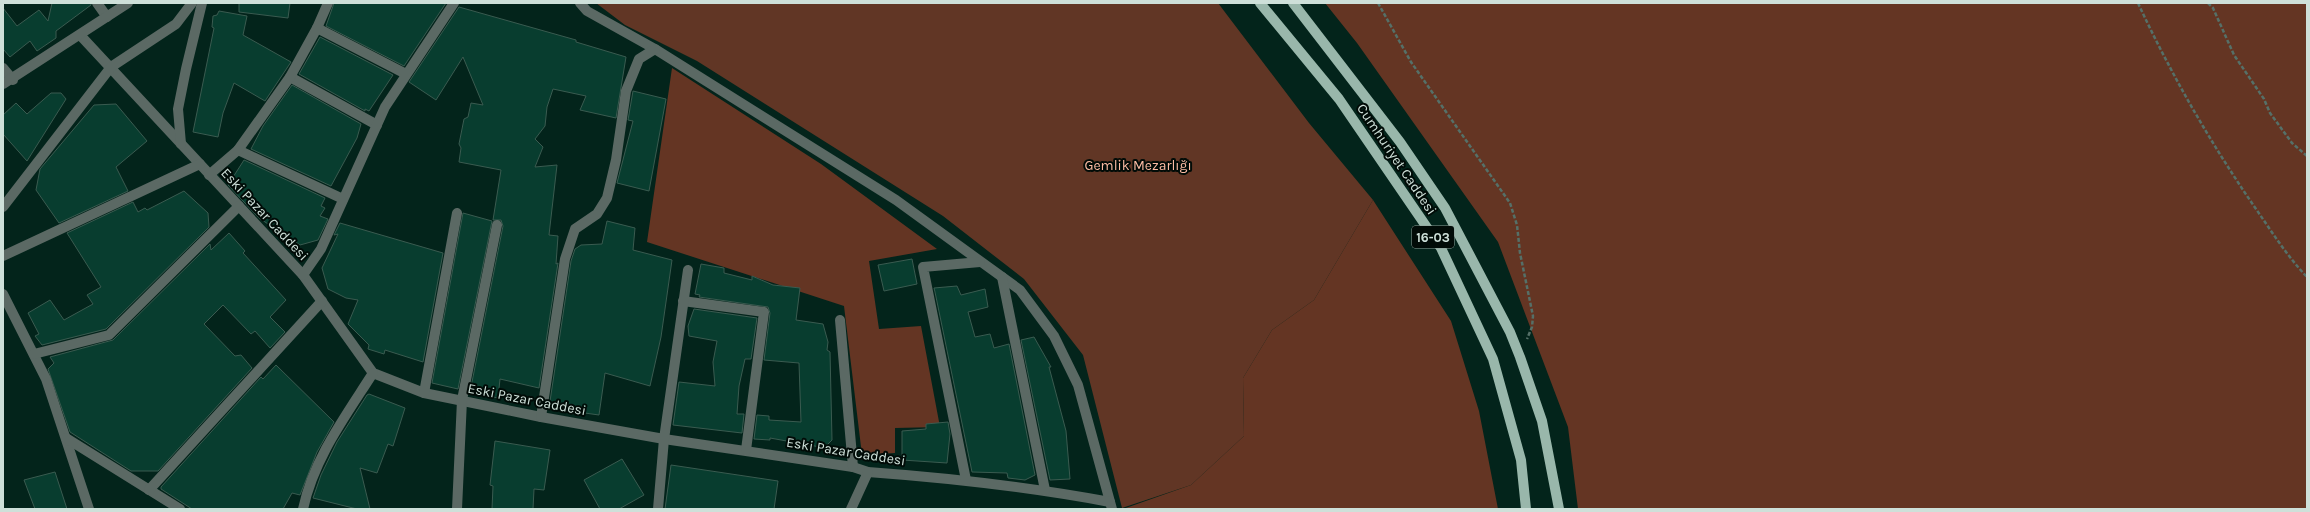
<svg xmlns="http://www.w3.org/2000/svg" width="2310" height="512" font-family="Karla,sans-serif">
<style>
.green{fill:#613625}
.forest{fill:#643523}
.building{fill:#083d2f;stroke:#3a5b50}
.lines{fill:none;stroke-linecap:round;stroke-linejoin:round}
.path{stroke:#557068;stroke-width:2.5;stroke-dasharray:4 2;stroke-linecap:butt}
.minor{stroke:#5b6964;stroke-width:10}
.major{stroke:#99b7ab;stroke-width:10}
.labels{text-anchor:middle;stroke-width:4;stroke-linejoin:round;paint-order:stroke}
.shield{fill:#010b07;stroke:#90a09a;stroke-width:1}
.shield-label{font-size:13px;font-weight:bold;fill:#cee0d9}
.street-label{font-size:14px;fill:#cee0d9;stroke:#010b07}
.park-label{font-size:14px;fill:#fdbca4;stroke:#010b07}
</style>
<rect width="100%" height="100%" fill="#03241b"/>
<polygon class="green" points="596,3 1218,3 1309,123 1373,200 1314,300 1272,330 1243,378 1244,436 1191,485 1122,508 1083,355 1024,279 943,216 697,61 625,25"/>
<g class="forest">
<polygon points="1325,3 2307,3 2307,509 1578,509 1568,427 1498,242 1357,43"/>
<polygon points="672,68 821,164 937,249 869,261 879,329 921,326 940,427 895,428 895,453 862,455 844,306 647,242"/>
<polygon points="1373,200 1451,321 1479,411 1498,509 1123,509 1191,485 1244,436 1243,378 1272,330 1314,300"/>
</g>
<g class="building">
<polygon points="52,3 91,3 91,5 56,31 56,38 37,51 30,41 10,57 3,49 3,8 17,26 39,10 48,21"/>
<polygon points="239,3 290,3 288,18 239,12"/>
<polygon points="334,3 446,3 404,66 326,26"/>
<polygon points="459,7 576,40 576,42 626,57 616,118 580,110 586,96 553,89 547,107 545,126 535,139 543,147 535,167 557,165 549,235 558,236 556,264 558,263 539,388 500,379 498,398 470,392 503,226 501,220 493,220 501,170 459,162 461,148 459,144 464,119 468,117 471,103 483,105 463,57 436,100 409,82"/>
<polygon points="219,11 247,16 243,35 291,62 265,101 234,83 223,113 218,137 193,132 214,28 212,27 213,16 217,15"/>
<polygon points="320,37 393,75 369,111 365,109 365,111 299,74"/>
<polygon points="292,85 361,124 357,138 331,186 251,149 263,126"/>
<polygon points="633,91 666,99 649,191 617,183 633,121 628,120"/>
<polygon points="51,93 61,93 66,99 27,161 3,134 3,115 16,103 27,114"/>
<polygon points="116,104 147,141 116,167 128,191 59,223 36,190 40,169 94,105"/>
<polygon points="244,160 325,198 321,206 325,208 320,216 328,219 318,240 300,245 259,218 228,185"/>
<polygon points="184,191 208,213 209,227 106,329 42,345 35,336 39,334 28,313 50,300 64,320 93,304 87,295 101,287 67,233 133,202 138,212 145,208 147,210"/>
<polygon points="463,213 492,221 458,389 432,383"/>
<polygon points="607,221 635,228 633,250 672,260 661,337 650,386 605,373 599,415 549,408 571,261 575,249 581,245 602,244"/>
<polygon points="340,223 443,253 423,362 385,350 384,354 368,349 369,345 348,324 358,300 346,298 328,289 322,268 338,234 334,235"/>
<polygon points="229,233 245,251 243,253 286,300 270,317 285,332 270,348 255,331 251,334 223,305 204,324 235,356 241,355 252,368 158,471 131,471 70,432 48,369 54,363 50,357 113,340 210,244 211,250"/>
<polygon points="912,259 917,284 884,291 878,265"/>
<polygon points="701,264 724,268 724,273 752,280 752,276 773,285 800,288 796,320 823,324 828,342 827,350 830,352 832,440 827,445 820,447 770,438 770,440 754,439 757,415 769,416 769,420 801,422 799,363 764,360 770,313 768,307 699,297 700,295 695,294"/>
<polygon points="957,286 961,295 985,289 988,307 968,312 975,337 990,334 994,348 1009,344 1035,475 1025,480 1008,478 1007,473 972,472 935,292 934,288"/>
<polygon points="694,309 757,318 751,359 745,359 739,386 737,414 744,414 742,433 673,425 679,382 715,386 713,362 717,341 689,336 688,326"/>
<polygon points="1034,337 1051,367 1049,367 1066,431 1070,479 1050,480 1021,340"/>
<polygon points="276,365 334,422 317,452 300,495 292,493 283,509 192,509 161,489 161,487 261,377 263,379"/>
<polygon points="369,394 405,408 393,446 388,444 377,473 360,468 370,509 357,509 313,498 321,475 337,442 367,395"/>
<polygon points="948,422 950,434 947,463 902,460 902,431 926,429 926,424"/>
<polygon points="495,441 550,450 544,490 534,489 533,509 492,509 493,486 490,485"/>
<polygon points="622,459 644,495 619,509 600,509 584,480"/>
<polygon points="671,465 778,481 774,509 665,509"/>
<polygon points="55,472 67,509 35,509 24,480"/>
</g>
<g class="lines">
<g class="path">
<polyline points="1378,3 1411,62 1510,203 1517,225 1520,253 1533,316 1532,327 1527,339"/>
<path d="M2138,3C2171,74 2211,144 2256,209C2272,232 2287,256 2307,277"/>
<polyline points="2208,3 2213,8 2234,55 2264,99 2270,113 2292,143 2307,156"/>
</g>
<g class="minor">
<polyline points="97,3 107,17"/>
<polyline points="580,3 587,11 655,49 896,200 1020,290 1054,336 1078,385 1112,509"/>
<polyline points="317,28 406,74"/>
<path d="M80,35L303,275L373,373L424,393L541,417L664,439L853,467L868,472C950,478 1030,487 1110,502"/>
<polyline points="3,68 13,80"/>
<polyline points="290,77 377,125"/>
<polyline points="3,84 128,3"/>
<polyline points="181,144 178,109 186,69 202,3"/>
<polyline points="238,150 343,199"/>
<polyline points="209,175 238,150 290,77 317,28 328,3"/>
<polyline points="3,207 111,67 176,24 192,3"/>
<polyline points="3,256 200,164"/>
<polyline points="303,275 321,249 385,107 454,3"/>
<polyline points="1002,277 1045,490"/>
<polyline points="3,294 46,379 89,509"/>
<polyline points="683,301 764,312 746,450"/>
<polyline points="840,320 853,467"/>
<polyline points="34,354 109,335 239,206"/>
<polyline points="424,393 457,213"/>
<polyline points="541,417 565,259 575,229 597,214 607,198 616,160 626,91 639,59 655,49"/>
<polyline points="66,438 180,509"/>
<polyline points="966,480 923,267 980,262"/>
<polyline points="149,490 322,301"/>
<path d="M303,509C314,458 345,417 373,373"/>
<polyline points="457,509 462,400 497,225"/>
<polyline points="658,509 664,439 688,270"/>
<polyline points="851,509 868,472"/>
</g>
<g class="major">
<polyline points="1260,3 1339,99 1441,248 1493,359 1521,460 1526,509"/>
<polyline points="1293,3 1400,142 1445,208 1510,332 1520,357 1542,421 1559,509"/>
</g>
</g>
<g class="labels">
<rect class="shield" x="1412" y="226" width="42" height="22" rx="3"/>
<g class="shield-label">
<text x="1433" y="242">16-03</text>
</g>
<g class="street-label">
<text transform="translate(1397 159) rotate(56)" y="5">Cumhuriyet Caddesi</text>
<text transform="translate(265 214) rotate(47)" y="5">Eski Pazar Caddesi</text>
<text transform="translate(527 399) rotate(11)" y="5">Eski Pazar Caddesi</text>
<text transform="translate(846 451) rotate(9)" y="5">Eski Pazar Caddesi</text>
</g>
<g class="park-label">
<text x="1138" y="170">Gemlik Mezarlığı</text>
</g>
</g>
<rect width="2310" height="512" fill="none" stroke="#cee0d9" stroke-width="8"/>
</svg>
